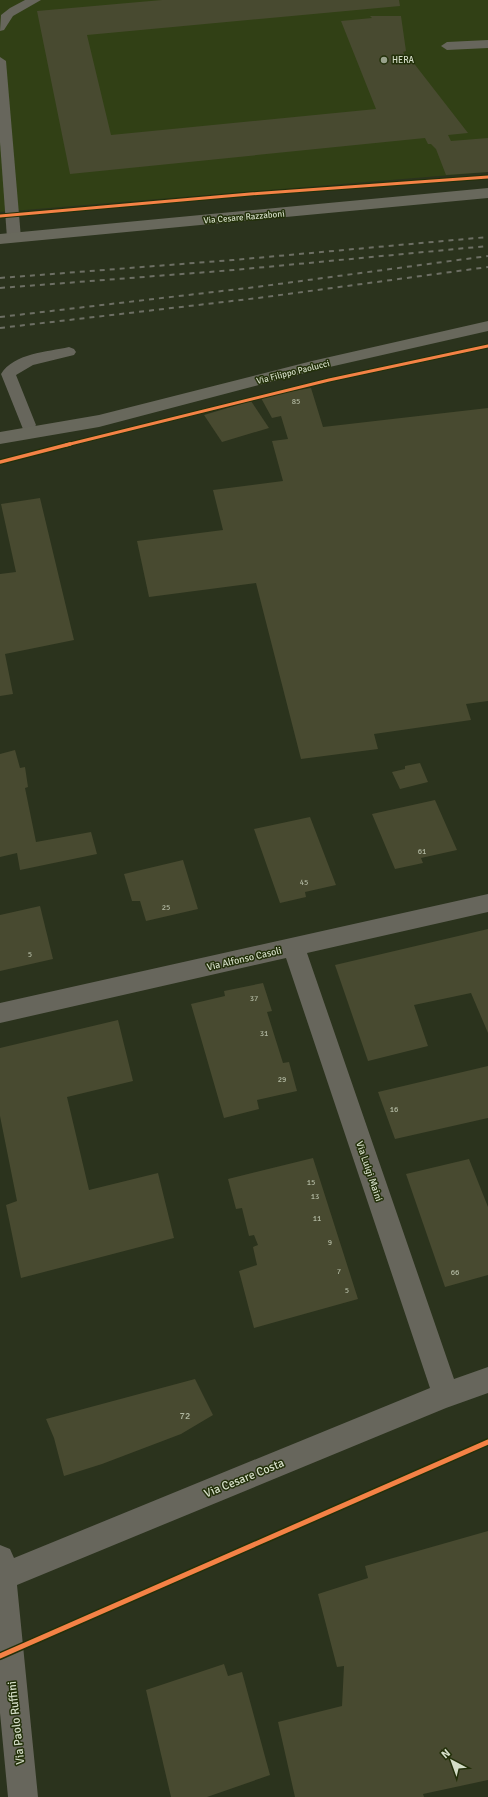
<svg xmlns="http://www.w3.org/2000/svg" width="488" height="1797" font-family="Signika,sans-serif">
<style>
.built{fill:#314015}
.building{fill:#484a30}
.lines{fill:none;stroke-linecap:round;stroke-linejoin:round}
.lane{fill:#67665c;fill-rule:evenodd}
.street{fill:#67665c;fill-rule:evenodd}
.secondary{fill:#68685c;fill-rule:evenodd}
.rail{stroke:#6d6f64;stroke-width:2;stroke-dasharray:5 5;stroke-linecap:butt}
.cycleway-far2-casing{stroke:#23300a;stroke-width:5}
.cycleway-far1-casing{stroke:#23300a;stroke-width:6}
.cycleway-casing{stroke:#23300a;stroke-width:8}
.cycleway-far2{stroke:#f48246;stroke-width:3}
.cycleway-far1{stroke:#f48246;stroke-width:3.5}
.cycleway{stroke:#f48246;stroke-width:5}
.poi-dot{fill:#99a28c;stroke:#23300a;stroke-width:1.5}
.labels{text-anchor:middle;stroke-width:3;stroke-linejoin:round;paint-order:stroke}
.number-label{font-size:8px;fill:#b1b8a1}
.far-poi-label{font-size:9px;fill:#d4ddc7;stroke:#23300a;text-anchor:start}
.far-street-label{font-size:9px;fill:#d4ddc7;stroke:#23300a}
.street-label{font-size:10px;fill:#d4ddc7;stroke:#23300a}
.near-number-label{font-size:10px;fill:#b1b8a1}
.near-street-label{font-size:12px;fill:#d4ddc7;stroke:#23300a}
</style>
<rect width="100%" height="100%" fill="#2b331d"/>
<polygon class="built" points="0,0 488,0 488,172 0,212"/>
<g class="building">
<polygon points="162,0 399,0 400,6 87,35 111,135 376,109 341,21 372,18 370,16 401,16 406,51 403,52 406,57 409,57 468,133 448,135 451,141 488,138 488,172 446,175 436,149 431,144 428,144 425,138 70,174 37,11"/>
<polygon points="311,388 323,427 488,408 488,701 466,704 471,720 374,734 378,749 301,759 256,583 149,597 137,541 223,530 213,490 283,481 272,441 288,439 281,416 272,418 261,398 275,394"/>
<polygon points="251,401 269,428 222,442 204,415"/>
<polygon points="40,498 74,640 5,654 13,694 0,696 0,574 16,572 1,504"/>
<polygon points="15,750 20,768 25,767 28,787 25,788 36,842 91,832 97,854 20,870 17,853 0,857 0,754"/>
<polygon points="420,763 428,782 400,789 392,772 405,769 405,766"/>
<polygon points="435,800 457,850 421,858 423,863 395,869 372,814"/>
<polygon points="310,817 336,885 305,892 306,897 280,903 254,829"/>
<polygon points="183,860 198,909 146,921 140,901 132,901 124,874"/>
<polygon points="40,906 53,959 0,971 0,915"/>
<polygon points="488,929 488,1033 471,993 414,1005 428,1046 368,1061 335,965"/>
<polygon points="263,983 272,1011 267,1012 283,1063 289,1062 297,1091 257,1100 259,1109 224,1118 191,1004 225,996 224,991"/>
<polygon points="118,1020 133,1081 67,1097 89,1190 158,1173 174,1238 21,1278 6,1205 17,1201 0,1116 0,1048"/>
<polygon points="488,1066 488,1118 395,1139 378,1092"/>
<polygon points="313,1158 358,1299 254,1328 239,1271 257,1265 253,1247 258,1245 254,1235 249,1236 242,1208 236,1209 228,1179"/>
<polygon points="469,1159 488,1207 488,1275 445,1287 406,1174"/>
<polygon points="195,1379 213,1415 181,1434 102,1464 64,1476 54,1438 46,1419"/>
<polygon points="488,1531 488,1780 423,1794 424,1797 295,1797 278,1722 342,1706 344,1666 337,1667 318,1594 368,1578 365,1566"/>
<polygon points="224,1664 228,1676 242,1672 270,1775 207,1797 171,1797 146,1690"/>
</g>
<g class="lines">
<g class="lane">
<polygon points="25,0 41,0 13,16 4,30 0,31 1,15 10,8"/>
<polygon points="488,40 488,48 447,50 441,46 447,42"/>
<polygon points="0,57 6,61 21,238 19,241 9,241 7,238 0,142"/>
<path d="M69,347L74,349L76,352L74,355L33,365L16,375L36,425L33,429L28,430L23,429L1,374C14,353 47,352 69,347Z"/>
</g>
<polygon class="street" points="488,894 488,912 307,953 454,1379 488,1367 488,1393 446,1408 17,1585 38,1797 8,1797 0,1713 0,1545 10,1549 14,1558 430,1388 286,958 0,1023 0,1003"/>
<g class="secondary">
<polygon points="488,188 488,198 0,244 0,234"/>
<polygon points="488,321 488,331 312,371 99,427 0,444 0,432 99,415 312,361"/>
</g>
<g class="rail">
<polyline points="0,278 233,260 488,237"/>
<polyline points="0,288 234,270 488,246"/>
<polyline points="0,317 256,287 488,256"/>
<polyline points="0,328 258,298 488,267"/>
</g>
<defs>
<g id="cycleway-far2">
<polyline points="0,216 250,194 488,177"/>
<polyline points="66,445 329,380 488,346"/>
</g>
<polyline id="cycleway-far1" points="0,462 70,444"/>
<polyline id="cycleway" points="0,1656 488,1442"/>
</defs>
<use href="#cycleway-far2" class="cycleway-far2-casing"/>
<use href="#cycleway-far1" class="cycleway-far1-casing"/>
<use href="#cycleway" class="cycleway-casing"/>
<use href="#cycleway-far2" class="cycleway-far2"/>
<use href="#cycleway-far1" class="cycleway-far1"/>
<use href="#cycleway" class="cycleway"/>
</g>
<circle class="poi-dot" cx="384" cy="60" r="4"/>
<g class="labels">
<g class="number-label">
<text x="296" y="404">85</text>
<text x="422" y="854">61</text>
<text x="304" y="885">45</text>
<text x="166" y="910">25</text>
<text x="30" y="957">5</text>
<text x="254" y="1001">37</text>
<text x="264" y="1036">31</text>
<text x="282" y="1082">29</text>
<text x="394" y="1112">16</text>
<text x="311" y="1185">15</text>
<text x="315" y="1199">13</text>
<text x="317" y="1221">11</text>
<text x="330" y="1245">9</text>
<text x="339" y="1274">7</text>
<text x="455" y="1275">66</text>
<text x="347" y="1293">5</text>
</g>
<g class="far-poi-label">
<text x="392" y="63">HERA</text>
</g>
<g class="far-street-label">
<text transform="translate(244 217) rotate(-5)" y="3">Via Cesare Razzaboni</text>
<text transform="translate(293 372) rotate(-14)" y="3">Via Filippo Paolucci</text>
</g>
<g class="street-label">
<text transform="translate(244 958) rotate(-13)" y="4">Via Alfonso Casoli</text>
<text transform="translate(370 1171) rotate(71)" y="4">Via Luigi Maini</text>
</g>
<g class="near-number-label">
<text x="185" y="1419">72</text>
</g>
<g class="near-street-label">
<text transform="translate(244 1478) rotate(-22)" y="4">Via Cesare Costa</text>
<text transform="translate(16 1723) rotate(-96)" y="4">Via Paolo Ruffini</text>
</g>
</g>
<g transform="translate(452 1761) rotate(319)" stroke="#23300a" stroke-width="3" paint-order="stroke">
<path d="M0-3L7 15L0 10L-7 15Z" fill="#d4ddc7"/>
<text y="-6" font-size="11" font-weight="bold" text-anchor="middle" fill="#d4ddc7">N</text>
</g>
</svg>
